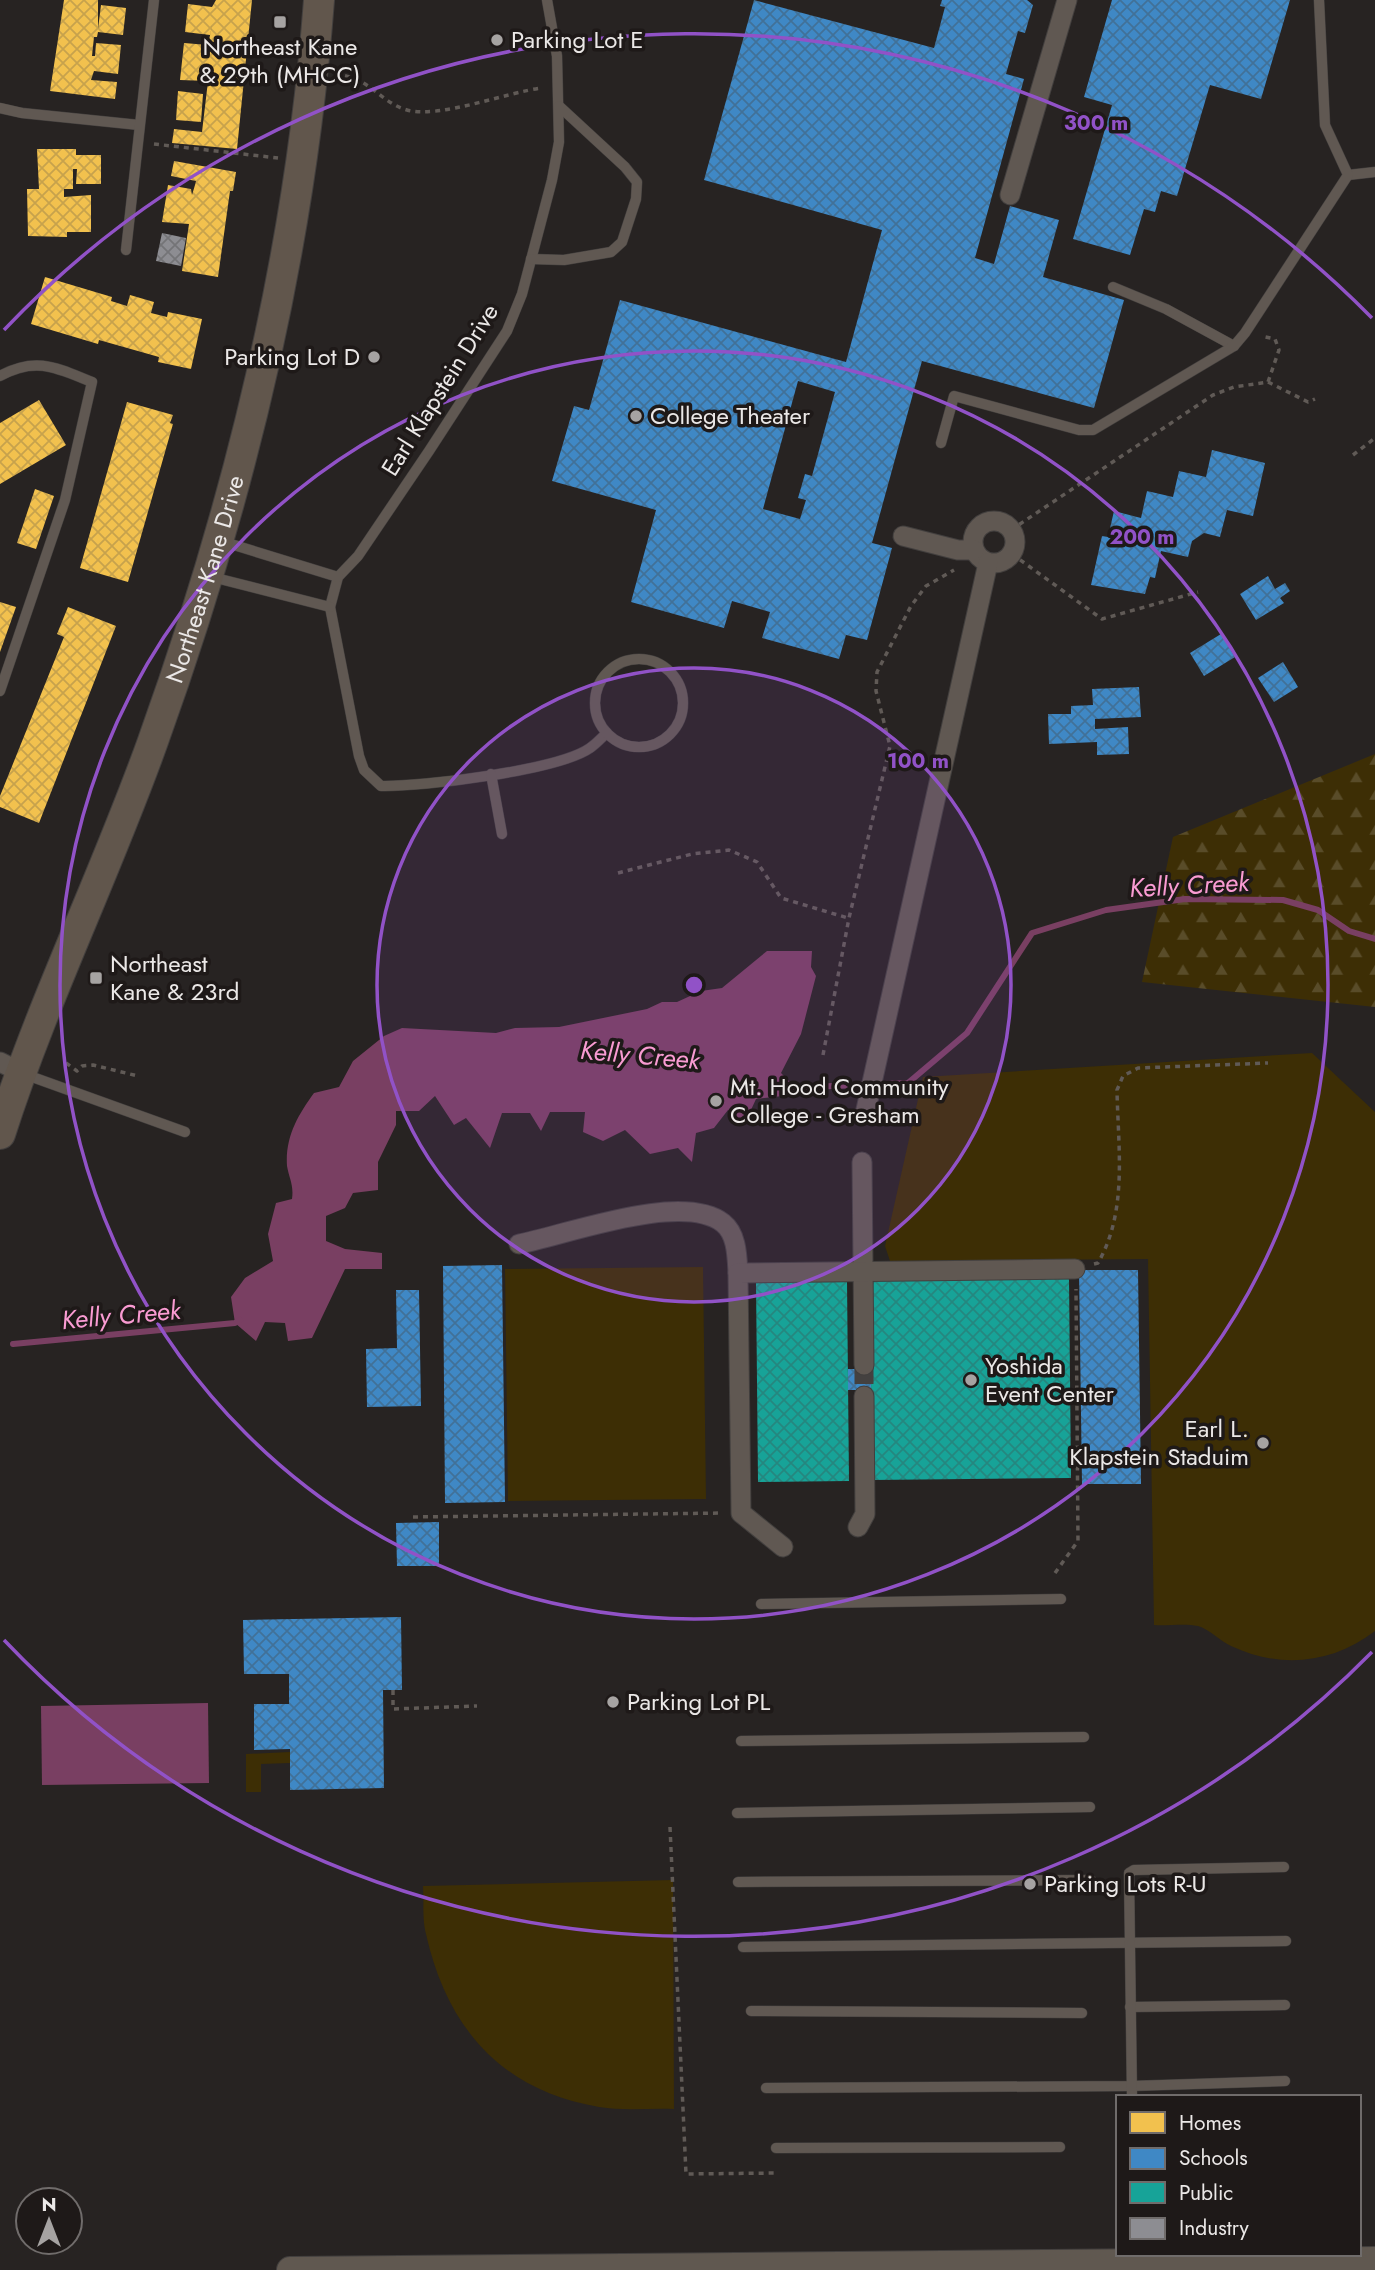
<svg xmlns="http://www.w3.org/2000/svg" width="1375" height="2270" font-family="Jost,sans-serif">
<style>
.grass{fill:#3d2e05}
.forest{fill:url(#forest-firs)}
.water{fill:#793f62}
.homes{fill:url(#homes-cross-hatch)}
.schools{fill:url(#schools-cross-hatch);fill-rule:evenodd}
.public{fill:url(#public-cross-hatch)}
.industry{fill:url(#industry-cross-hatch)}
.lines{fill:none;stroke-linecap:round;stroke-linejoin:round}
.stream{stroke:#793f62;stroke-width:6}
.street-tunnel{stroke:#444140;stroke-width:19;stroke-dasharray:19 10;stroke-linecap:butt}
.lane-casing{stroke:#423f3e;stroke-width:11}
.street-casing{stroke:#423f3e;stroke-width:21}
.secondary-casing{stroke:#423f3e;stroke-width:28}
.primary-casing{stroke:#423f3e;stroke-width:32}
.path{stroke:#605a56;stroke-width:3.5;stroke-dasharray:5 5;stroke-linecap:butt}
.lane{stroke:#605852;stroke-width:10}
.street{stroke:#605852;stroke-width:19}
.secondary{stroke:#605850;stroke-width:26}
.primary{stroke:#61564c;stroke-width:30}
.ring{fill:none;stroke:#9152c7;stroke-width:3.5}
.poi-dot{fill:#a6a3a2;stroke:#1e1918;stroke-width:2.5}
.labels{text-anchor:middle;stroke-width:7;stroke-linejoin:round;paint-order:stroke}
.poi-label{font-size:24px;fill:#ebe8e7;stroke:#1e1918;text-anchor:start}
.street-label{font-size:24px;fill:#ebe8e7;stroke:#1e1918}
.water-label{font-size:26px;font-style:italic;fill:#f99bd2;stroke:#1e1918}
.centre{fill:#9152c7;stroke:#1e1918;stroke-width:3.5}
.ring-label{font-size:21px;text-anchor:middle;font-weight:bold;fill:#9152c7;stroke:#1e1918;stroke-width:7;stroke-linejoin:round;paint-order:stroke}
</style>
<defs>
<pattern id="forest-firs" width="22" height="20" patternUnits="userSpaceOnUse" patternTransform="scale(1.75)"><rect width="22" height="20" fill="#3d2e05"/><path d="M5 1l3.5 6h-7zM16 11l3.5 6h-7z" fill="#594c29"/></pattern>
<pattern id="homes-cross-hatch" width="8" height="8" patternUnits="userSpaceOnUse" patternTransform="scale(1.75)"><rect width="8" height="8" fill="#f2c14e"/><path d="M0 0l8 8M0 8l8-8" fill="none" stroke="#c7a24c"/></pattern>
<pattern id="schools-cross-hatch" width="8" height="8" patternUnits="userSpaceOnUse" patternTransform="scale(1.75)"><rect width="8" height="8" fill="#3f88c5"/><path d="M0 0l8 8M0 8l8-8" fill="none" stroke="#417198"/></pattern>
<pattern id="public-cross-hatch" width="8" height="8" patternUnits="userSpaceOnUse" patternTransform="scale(1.75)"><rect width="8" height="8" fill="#17a398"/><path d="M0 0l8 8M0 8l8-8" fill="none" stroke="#25877f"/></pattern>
<pattern id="industry-cross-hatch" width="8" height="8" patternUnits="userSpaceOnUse" patternTransform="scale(1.75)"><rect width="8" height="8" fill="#8d8d92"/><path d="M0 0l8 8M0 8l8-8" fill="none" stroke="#747477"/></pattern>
</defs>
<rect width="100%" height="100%" fill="#272322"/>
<g class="grass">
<path d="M1312,1053L1375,1112V1631C1332,1664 1280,1669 1231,1646C1220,1641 1209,1629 1198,1626C1185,1623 1168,1626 1154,1625L1148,1259L890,1261L885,1246L923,1077Z"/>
<polygon points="703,1267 706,1499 508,1501 505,1269"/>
<polygon points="290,1752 290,1763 261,1764 261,1792 246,1792 246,1754"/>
<path d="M673,1880L674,2109C650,2108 623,2111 599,2107C502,2091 447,2028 426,1934C422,1919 424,1901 423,1886Z"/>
</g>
<polygon class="forest" points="1375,754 1375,1007 1142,982 1173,837"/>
<g class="water">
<path d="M767,951H812L811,967L816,976L801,1034L781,1073L792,1084V1095L756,1099L745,1123L728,1110L714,1128L696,1133L692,1162L678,1148L650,1154L625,1130L603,1141L583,1132L585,1112H550L541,1131L530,1113H502L490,1148L466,1118L454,1125L435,1096L419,1111H396V1125L378,1162V1190L353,1193L345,1208L326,1216V1241L345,1249L382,1253V1269H345L312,1338L288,1341L285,1323L265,1322L256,1341L235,1323L231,1297L245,1278L273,1261L268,1234L276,1203L292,1199C294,1185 289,1178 287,1166C285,1137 298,1115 314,1093L339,1087L353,1061L384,1036L402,1028L496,1033L515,1028L559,1027L647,1009L662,1002H677L701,991L722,988Z"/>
<polygon points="208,1703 209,1783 42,1785 41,1706"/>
</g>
<g class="homes">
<polygon points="64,0 98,0 98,29 101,5 126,8 123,35 98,32 97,37 94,37 92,56 95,56 96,43 121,45 118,74 94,71 91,80 117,82 115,99 50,91"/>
<polygon points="216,0 252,0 237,149 172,143 174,129 202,132 208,81 180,80 184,43 208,45 213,21 210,35 185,32 188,4 212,7"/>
<polygon points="178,91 203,94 201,122 176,120"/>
<polygon points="37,149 76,149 76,155 101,155 101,184 76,184 77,169 73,169 73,189 64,189 64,197 91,195 91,232 67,232 67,237 28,236 27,189 39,189"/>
<polygon points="174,161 236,172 233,191 230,191 218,277 182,271 189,224 162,222 168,185 191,189 192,195 195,185 196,181 171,176"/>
<polygon points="45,277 112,297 111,301 127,306 130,295 154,302 151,313 167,317 168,312 202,319 191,369 158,362 159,357 99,340 98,344 31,324"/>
<polygon points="39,400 66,445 0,484 0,423"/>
<polygon points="127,402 173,415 170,423 173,424 128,582 80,568"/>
<polygon points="35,489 54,496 36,549 17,543"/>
<polygon points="0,602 16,607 0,652"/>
<polygon points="68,607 116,626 39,823 0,807 0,796 64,637 57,634"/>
</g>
<g class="schools">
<path d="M754,0L934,48L945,7L940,6L942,0H1027L1033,5L1025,33L1018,31L1006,74L1024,79L975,258L994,264L1010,206L1059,220L1043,277L1124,300L1094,408L922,361L872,543L892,548L867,640L846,635L839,659L762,638L770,612L732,601L724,628L631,602L656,510L552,481L574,406L589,410L620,300L846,362L882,230L704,180ZM798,381L835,392L812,476L805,474L798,498L806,500L800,519L763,509Z"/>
<polygon points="1112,0 1290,0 1261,99 1210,85 1177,196 1161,191 1155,212 1144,209 1130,255 1073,239 1112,105 1084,97"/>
<polygon points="1212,450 1265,463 1253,516 1227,510 1220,537 1204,533 1192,541 1188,557 1161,551 1155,578 1150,577 1145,594 1091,585 1102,536 1108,537 1114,511 1141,518 1147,491 1173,497 1179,471 1206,477"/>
<polygon points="1268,576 1275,589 1285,583 1290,591 1280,598 1284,603 1256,620 1240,594"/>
<polygon points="1221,634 1235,657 1204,676 1190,653"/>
<polygon points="1283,662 1298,687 1274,702 1258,678"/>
<polygon points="1139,687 1141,717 1095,719 1095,729 1128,727 1129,754 1097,755 1097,742 1049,744 1048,714 1071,714 1071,706 1093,705 1092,689"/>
<polygon points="502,1265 505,1502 445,1503 443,1266"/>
<polygon points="1079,1270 1138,1270 1141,1484 1082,1484"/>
<polygon points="396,1290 419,1290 421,1406 367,1407 366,1349 397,1348"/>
<rect x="848" y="1369" width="23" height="21"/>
<polygon points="439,1522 439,1566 397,1566 396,1523"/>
<polygon points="401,1617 402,1690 383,1690 384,1788 290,1790 290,1749 254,1750 254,1704 289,1704 289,1674 244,1674 243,1620"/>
</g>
<g class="public">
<polygon points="1069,1278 1071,1478 872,1480 870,1280"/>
<polygon points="847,1281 849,1481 758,1482 756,1282"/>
</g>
<polygon class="industry" points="162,233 186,238 181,266 156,261"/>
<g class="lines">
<g class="stream">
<polyline points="784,1088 908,1083 967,1033 1032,933 1106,910 1185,899 1283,900 1318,910 1349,931 1375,939"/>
<polyline points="13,1344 235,1323 240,1320"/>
</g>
<polyline class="street-tunnel" points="864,1365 864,1396"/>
<defs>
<g id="lane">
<path d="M547,0L557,56L559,142L552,180L522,294L507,331L429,451L358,556L338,577L330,607L359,756L364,770L381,786C422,787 559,770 590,748C596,744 601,738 607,733"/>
<polyline points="0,108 22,113 139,125"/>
<polyline points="1348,175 1375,172"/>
<polyline points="126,250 154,0"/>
<polyline points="531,259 564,260 611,252 622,242 636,199 637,182 625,167 559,106"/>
<polyline points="1113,287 1166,309 1234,346"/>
<path d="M0,376C36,356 57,368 92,382L65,500L0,691"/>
<polyline points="941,443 954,396 1079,430 1093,430 1234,346 1245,333 1348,175 1325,125 1319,0"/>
<polyline points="221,541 338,577"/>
<polyline points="212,577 330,607"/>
<circle cx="639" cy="703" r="44"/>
<polyline points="491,774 502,834"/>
<polyline points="24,1074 185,1132"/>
<polyline points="761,1604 1061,1599"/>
<polyline points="741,1741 1084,1737"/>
<polyline points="737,1813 1090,1807"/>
<polyline points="738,1882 1091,1880"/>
<polyline points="743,1947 1286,1941"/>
<polyline points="1130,2007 1285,2005"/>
<polyline points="751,2011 1082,2013"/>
<polyline points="766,2088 1131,2086 1285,2081"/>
<polyline points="1132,2097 1129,1873 1134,1870 1284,1867"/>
<polyline points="776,2148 1060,2147"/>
</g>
<g id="street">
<polyline points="1010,195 1067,0"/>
<circle cx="994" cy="542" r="21"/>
<polyline points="903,536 958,550 974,550"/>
<polyline points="0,1062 20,1072"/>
<polyline points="865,1114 988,563"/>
<polyline points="862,1162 864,1365"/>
<path d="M519,1244C566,1235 682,1191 723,1223C737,1234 737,1256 738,1273"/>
<polyline points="858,1527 865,1514 864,1396"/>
<polyline points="783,1547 741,1513 738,1273 1075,1269"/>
</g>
<polyline id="secondary" points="290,2270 1375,2260"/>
<g id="primary">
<path id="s1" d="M0,1134C43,1000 106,873 153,741C239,502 300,254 319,0"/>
</g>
</defs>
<use href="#lane" class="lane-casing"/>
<use href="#street" class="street-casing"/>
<use href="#secondary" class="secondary-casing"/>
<use href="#primary" class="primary-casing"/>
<g class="path">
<path d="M335,74C372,78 379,102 407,110C440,119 507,92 542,88"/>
<polyline points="154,144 278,158"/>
<polyline points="1268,382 1308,402 1315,399"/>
<polyline points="1353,455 1375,438"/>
<polyline points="1011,530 1213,395 1234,387 1268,382 1279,350 1275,339 1261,336"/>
<polyline points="1012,554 1102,619 1198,592"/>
<polyline points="618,873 692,854 729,850 757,862 781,898 848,918"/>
<polyline points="823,1055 849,918 890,746 876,691 877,672 911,606 926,586 954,570"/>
<polyline points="66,1063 77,1071 82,1066 93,1065 138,1076"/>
<path d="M1094,1264L1098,1263C1128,1211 1118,1148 1117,1090L1123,1076L1138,1068L1268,1063"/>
<polyline points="413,1517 723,1513"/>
<polyline points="1055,1573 1078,1541 1076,1289"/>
<polyline points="393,1690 393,1709 477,1706"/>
<polyline points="670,1827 686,2174 777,2173"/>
</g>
<use href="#lane" class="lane"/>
<use href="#street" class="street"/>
<use href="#secondary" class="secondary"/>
<use href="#primary" class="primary"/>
</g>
<circle cx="694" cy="985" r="317" fill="#9152c7" fill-opacity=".12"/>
<g class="ring">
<circle cx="694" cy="985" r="317"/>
<circle cx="694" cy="985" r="634"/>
<path d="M1372 1652A951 951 0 0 1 4 1640M4 330A951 951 0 0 1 1372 318"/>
</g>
<g class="poi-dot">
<rect x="273" y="15" width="14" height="14" rx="3.5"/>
<circle cx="497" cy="40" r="7"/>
<circle cx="374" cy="357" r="7"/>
<circle cx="636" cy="416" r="7"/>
<rect x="89" y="971" width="14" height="14" rx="3.5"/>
<circle cx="716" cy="1101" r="7"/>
<circle cx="971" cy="1380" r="7"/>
<circle cx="1263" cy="1443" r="7"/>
<circle cx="613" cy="1702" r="7"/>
<circle cx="1030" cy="1884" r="7"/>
</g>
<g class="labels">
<g class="poi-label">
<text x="511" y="48">Parking Lot E</text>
<text x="280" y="55" text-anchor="middle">Northeast Kane<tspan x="280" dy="28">&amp; 29th (MHCC)</tspan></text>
<text x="360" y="365" text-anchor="end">Parking Lot D</text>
<text x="650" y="424">College Theater</text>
<text x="110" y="972">Northeast<tspan x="110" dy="28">Kane &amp; 23rd</tspan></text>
<text x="730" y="1095">Mt. Hood Community<tspan x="730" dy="28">College - Gresham</tspan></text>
<text x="985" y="1374">Yoshida<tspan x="985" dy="28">Event Center</tspan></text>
<text x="1249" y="1437" text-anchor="end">Earl L.<tspan x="1249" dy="28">Klapstein Staduim</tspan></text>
<text x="627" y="1710">Parking Lot PL</text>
<text x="1044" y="1892">Parking Lots R-U</text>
</g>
<g class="street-label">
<text transform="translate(440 390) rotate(-58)" y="8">Earl Klapstein Drive</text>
<text dy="8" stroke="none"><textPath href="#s1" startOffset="592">Northeast Kane Drive</textPath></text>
</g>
<g class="water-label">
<text transform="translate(1189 885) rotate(-3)" y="9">Kelly Creek</text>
<text transform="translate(640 1055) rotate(5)" y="9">Kelly Creek</text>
<text transform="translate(121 1315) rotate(-5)" y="9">Kelly Creek</text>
</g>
</g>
<circle cx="694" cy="985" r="10" class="centre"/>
<g class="ring-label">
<text x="1096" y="130">300 m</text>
<text x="1142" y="544">200 m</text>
<text x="918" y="768">100 m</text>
</g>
<rect x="1116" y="2095" width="245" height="161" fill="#1e1918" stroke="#706c6b" stroke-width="2"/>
<rect x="1130" y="2112" width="35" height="21" fill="#f2c14e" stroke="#706c6b" stroke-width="2"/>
<text x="1179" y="2130" font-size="21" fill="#ebe8e7">Homes</text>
<rect x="1130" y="2148" width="35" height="21" fill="#3f88c5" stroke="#706c6b" stroke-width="2"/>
<text x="1179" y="2165" font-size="21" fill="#ebe8e7">Schools</text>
<rect x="1130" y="2182" width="35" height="21" fill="#17a398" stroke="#706c6b" stroke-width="2"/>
<text x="1179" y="2200" font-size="21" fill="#ebe8e7">Public</text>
<rect x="1130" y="2218" width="35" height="21" fill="#8d8d92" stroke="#706c6b" stroke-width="2"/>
<text x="1179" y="2235" font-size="21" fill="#ebe8e7">Industry</text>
<g transform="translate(49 2221)"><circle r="33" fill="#1e1918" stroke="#706c6b" stroke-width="2"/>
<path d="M0-5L12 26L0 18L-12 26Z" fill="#a6a3a2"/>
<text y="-10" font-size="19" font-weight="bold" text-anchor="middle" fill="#ebe8e7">N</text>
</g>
</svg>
